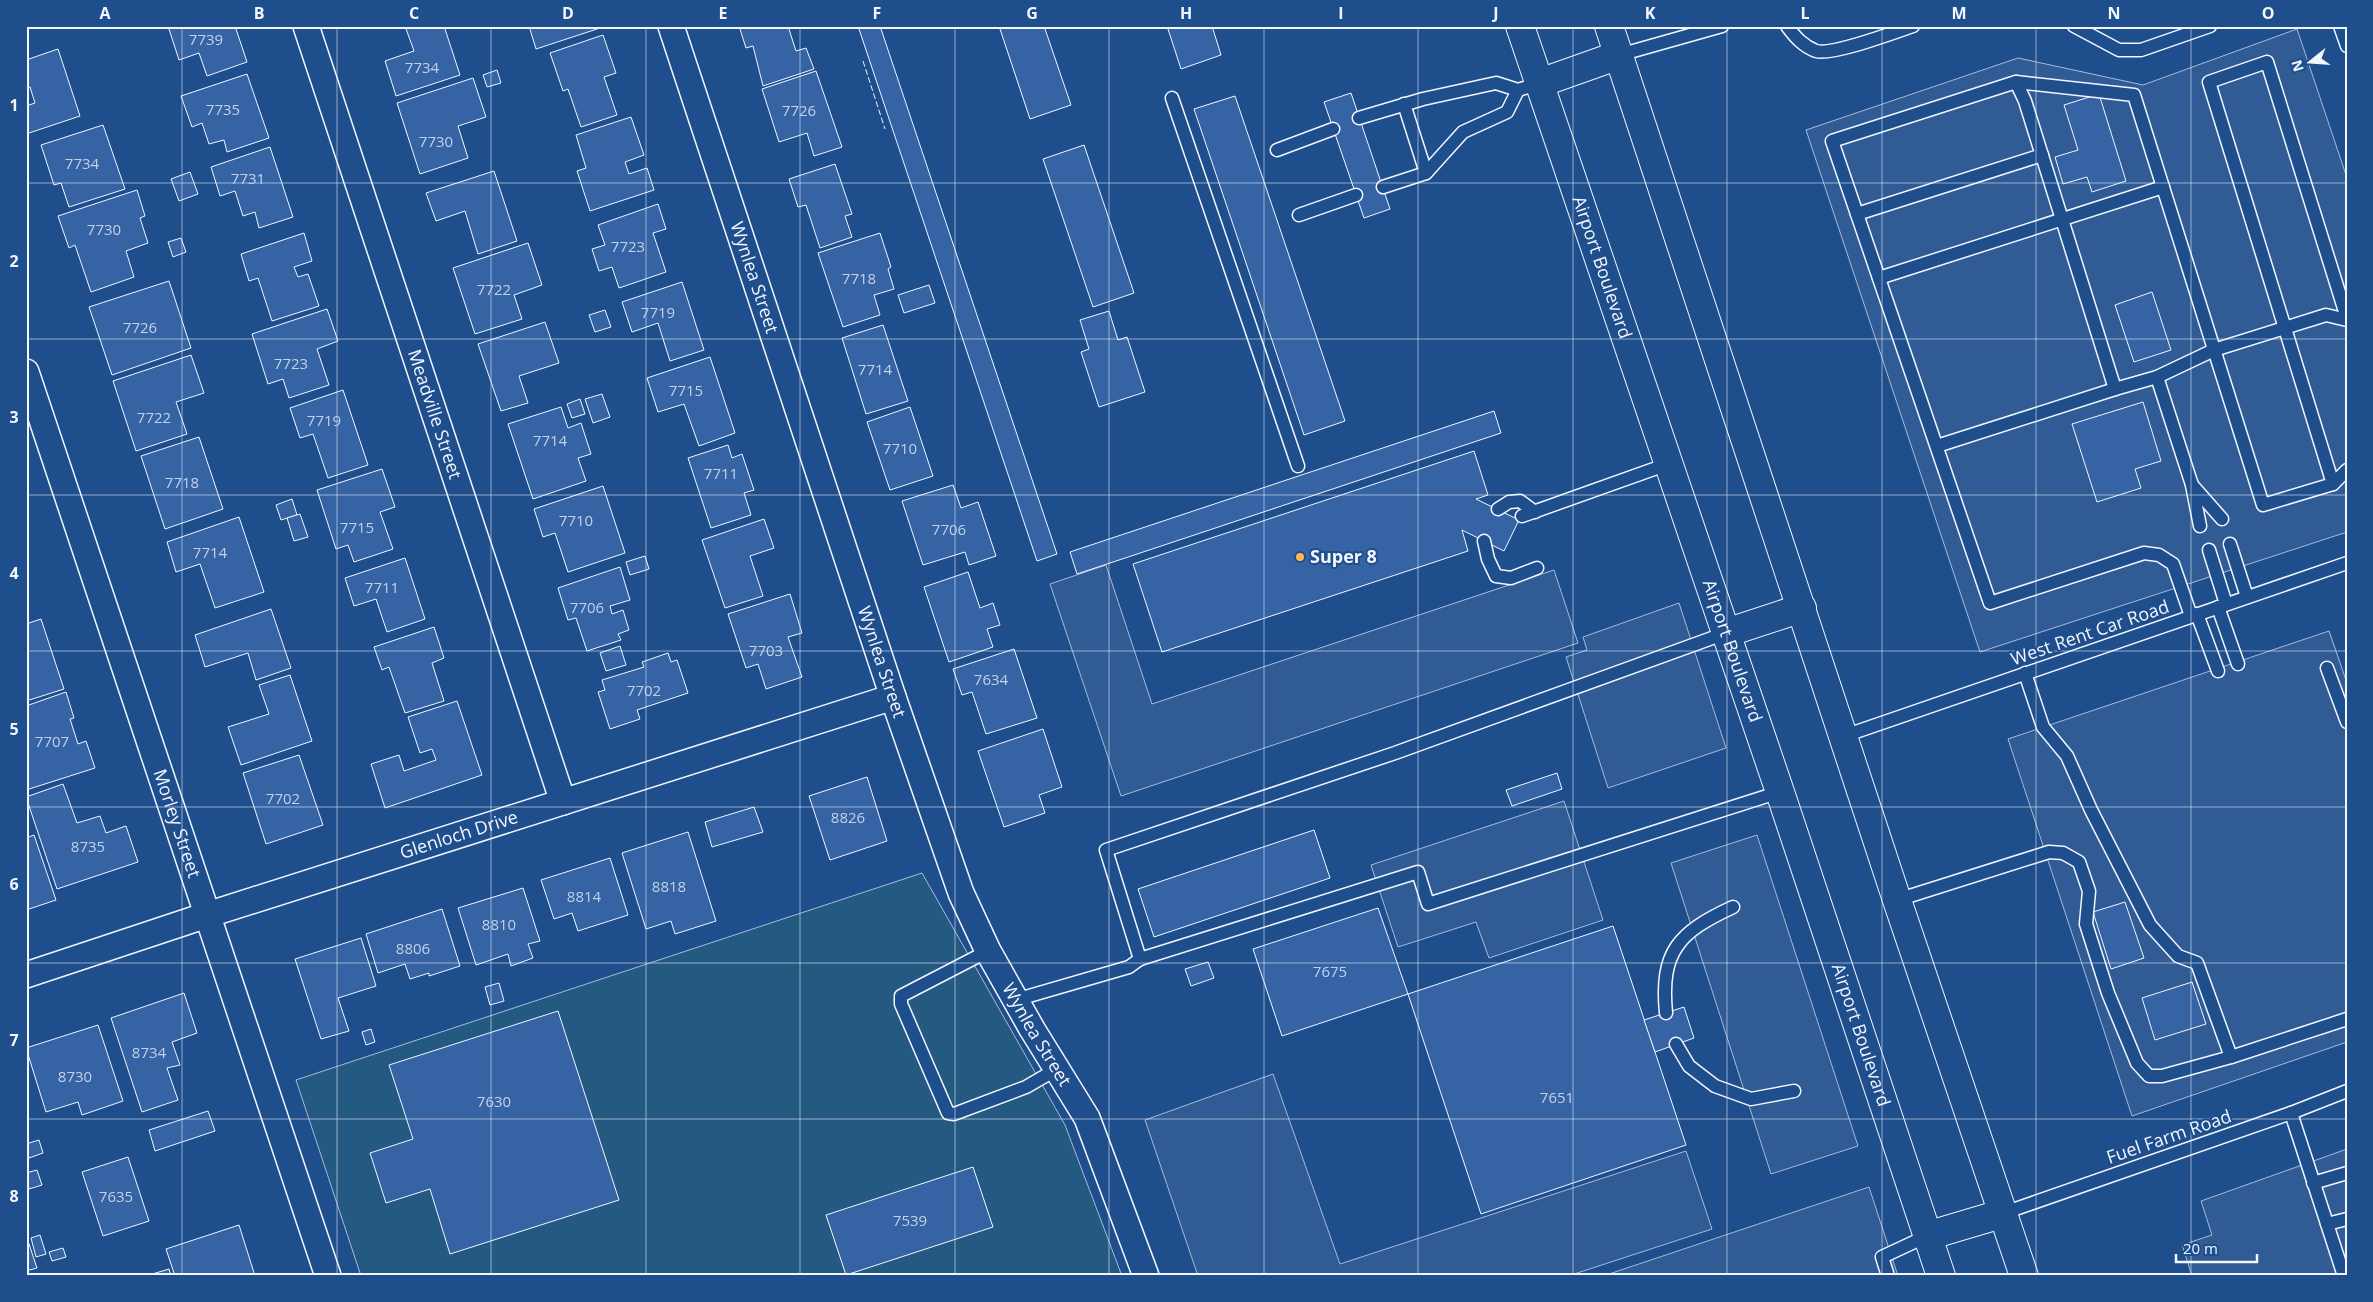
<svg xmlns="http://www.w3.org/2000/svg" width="2373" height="1302" font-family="'Open Sans',sans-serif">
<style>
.green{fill:#245a82;stroke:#a8bbd7}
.parking{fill:#305b95;stroke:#a8bbd7}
.building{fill:#3563a3;stroke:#f2f6ff}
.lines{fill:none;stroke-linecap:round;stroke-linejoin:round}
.lane-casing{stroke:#f2f6ff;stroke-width:15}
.street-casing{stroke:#f2f6ff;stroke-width:28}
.primary-casing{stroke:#f2f6ff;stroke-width:30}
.lane{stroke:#1f4e8c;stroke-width:12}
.street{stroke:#1f4e8c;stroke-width:25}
.primary{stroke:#1f4e8c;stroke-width:28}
.fence{stroke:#f2f6ff;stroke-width:1;stroke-dasharray:6 2.5;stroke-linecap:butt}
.grid{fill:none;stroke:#f2f6ff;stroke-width:1;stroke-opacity:0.55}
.poi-dot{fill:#ffb74d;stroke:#1f4e8c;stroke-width:2}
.labels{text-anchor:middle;stroke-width:4;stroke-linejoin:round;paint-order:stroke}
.number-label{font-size:15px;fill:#c3d1e8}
.street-label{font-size:18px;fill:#f2f6ff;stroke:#1f4e8c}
.poi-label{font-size:18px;font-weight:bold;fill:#f2f6ff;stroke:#1f4e8c;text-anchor:start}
.neatline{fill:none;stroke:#f2f6ff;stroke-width:2}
.grid-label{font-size:16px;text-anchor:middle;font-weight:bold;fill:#f2f6ff}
</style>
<rect width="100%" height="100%" fill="#1f4e8c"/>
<polygon class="green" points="922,873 1065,1125 1122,1276 361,1276 296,1080"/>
<g class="parking">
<polygon points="2297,29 2347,178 2347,532 1980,652 1806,130 2018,58 2143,85"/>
<polygon points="1106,565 1152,704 1554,570 1578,643 1121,796 1050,584"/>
<polygon points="1679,603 1726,748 1608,788 1566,657 1587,650 1583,637"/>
<polygon points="2329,631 2347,683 2347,1042 2132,1116 2008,739"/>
<polygon points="1564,801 1603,920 1489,958 1476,922 1398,947 1371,865"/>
<polygon points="1757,835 1858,1146 1771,1174 1671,863"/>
<polygon points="1273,1074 1340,1264 1686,1151 1712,1229 1568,1276 1198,1276 1145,1120"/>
<polygon points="2347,1149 2347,1276 2192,1276 2182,1245 2212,1235 2201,1201"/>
<polygon points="1869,1187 1898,1276 1603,1276"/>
</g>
<g class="building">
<polygon points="168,26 235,26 247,62 207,76 199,53 179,60"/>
<polygon points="405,26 444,26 460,75 396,96 385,61 414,51"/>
<polygon points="529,26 599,26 600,28 536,49"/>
<polygon points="739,26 788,26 796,51 806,48 814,69 763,86 753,46 746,48"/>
<polygon points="858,26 880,26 1057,554 1037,561"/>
<polygon points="999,26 1044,26 1071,105 1030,119"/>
<polygon points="1167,26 1212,26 1221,55 1181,69"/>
<polygon points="603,35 616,73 604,77 617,115 581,127 568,89 563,91 550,53"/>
<polygon points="58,49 80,116 26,134 26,106 35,103 30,87 26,88 26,60"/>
<polygon points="497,70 501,83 487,87 483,75"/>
<polygon points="816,71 842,147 814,156 807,133 779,142 762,89"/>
<polygon points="247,74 269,138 227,152 224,140 209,144 202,123 192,127 181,96"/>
<polygon points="473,78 486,117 458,126 468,158 420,174 397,103"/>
<polygon points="1351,93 1390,209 1364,218 1324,102"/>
<polygon points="2099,94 2126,181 2092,192 2087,177 2063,184 2055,157 2078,150 2064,105"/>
<polygon points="1235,96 1345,421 1304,435 1194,109"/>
<polygon points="631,117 644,155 625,162 629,174 647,168 654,190 590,211 577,171 586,168 576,135"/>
<polygon points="103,125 125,189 69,207 61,183 54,185 41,145"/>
<polygon points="1084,145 1134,293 1093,307 1043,159"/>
<polygon points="270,147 293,217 259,228 255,212 243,216 235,191 220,196 211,167"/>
<polygon points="835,164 852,214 845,216 852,237 820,248 806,205 798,207 789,179"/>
<polygon points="494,171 517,241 478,254 465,211 436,221 426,193"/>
<polygon points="190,172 198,194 179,201 171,179"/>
<polygon points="137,190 145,216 140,218 148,243 126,251 134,277 91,292 75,245 69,248 58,216"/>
<polygon points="658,204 666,229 653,233 666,272 619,288 612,267 599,271 592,249 605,245 598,225"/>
<polygon points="304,233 312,261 294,267 298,277 308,274 319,306 272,321 258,278 249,281 241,254"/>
<polygon points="880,233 891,267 888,269 894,289 874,295 880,315 843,327 818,253"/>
<polygon points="181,238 186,252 173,257 168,242"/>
<polygon points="528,243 542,285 514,295 522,319 475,334 453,268"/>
<polygon points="169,281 191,348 112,375 89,307"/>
<polygon points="682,282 704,350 670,361 658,323 632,332 622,302"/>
<polygon points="929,285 935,303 904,313 898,295"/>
<polygon points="2152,292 2171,350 2134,362 2115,305"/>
<polygon points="327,309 338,341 317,349 329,385 289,398 283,379 268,384 252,334"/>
<polygon points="605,310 611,327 595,332 589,315"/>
<polygon points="1109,311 1118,340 1127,337 1145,392 1099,407 1081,352 1089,349 1080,320"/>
<polygon points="545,322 559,363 519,376 528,403 501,411 478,344"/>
<polygon points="883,325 908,401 866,414 842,338"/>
<polygon points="191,355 204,393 176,402 187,434 136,451 113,381"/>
<polygon points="710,357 735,433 699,446 684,404 658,412 647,378"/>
<polygon points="343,390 368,465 328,478 313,434 300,438 290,408"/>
<polygon points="602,394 610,417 593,423 585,399"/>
<polygon points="580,399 585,414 572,418 567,404"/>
<polygon points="2143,402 2161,461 2135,469 2141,488 2097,502 2072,424"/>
<polygon points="561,407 568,428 581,423 591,454 578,458 586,481 533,499 508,424"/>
<polygon points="910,407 933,476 890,490 867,422"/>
<polygon points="1494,411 1501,433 1077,574 1070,552"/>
<polygon points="199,437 223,509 165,529 141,456"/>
<polygon points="728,445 732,458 742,454 754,490 744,493 751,515 711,528 688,458"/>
<polygon points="1474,451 1488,495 1476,499 1519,520 1504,551 1462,530 1468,551 1162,652 1133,564"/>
<polygon points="382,469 395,507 380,512 393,549 354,562 348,545 336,549 317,490"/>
<polygon points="953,485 961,508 978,502 996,556 969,565 965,552 923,565 902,501"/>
<polygon points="603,486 625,553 568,572 555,533 543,537 534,509"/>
<polygon points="292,499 297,515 281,520 276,505"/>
<polygon points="300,514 308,537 294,541 287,518"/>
<polygon points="239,517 264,592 215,608 200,564 176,572 167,542"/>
<polygon points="764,519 774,548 750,556 763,596 725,608 702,540"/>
<polygon points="645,556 649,569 630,575 626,562"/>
<polygon points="405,558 425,619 387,632 376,599 354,606 345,578"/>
<polygon points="620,567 630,600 610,606 612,614 623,610 629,630 618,634 621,640 587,651 576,618 568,620 558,588"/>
<polygon points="968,572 980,608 993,603 1000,625 987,629 993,647 949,662 924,587"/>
<polygon points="790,594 802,633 788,637 802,677 766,689 758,664 746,668 728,614"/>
<polygon points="271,609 291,668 256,680 248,653 205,667 195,635"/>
<polygon points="41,619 64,689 26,701 26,624"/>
<polygon points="434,627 444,658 432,663 444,701 405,713 389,667 382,670 374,647"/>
<polygon points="620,646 626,665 606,671 600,653"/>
<polygon points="1014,649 1037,718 986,734 972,692 962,695 953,669"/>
<polygon points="668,653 671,662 677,660 688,693 637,710 640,719 610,729 598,692 605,690 602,680 644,667 642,662"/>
<polygon points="290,675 312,741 241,765 228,727 269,714 259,685"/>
<polygon points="66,692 74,718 70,719 78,744 86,741 95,768 26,790 26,706"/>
<polygon points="457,701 482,775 385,808 371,764 399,755 404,771 436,760 432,749 420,753 408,717"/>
<polygon points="1043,729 1062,787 1039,795 1045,813 1004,827 978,751"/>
<polygon points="299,755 323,825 266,844 243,773"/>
<polygon points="1557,773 1562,789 1512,806 1506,790"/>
<polygon points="867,777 887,841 830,860 809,796"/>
<polygon points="63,784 77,823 100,816 106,833 126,826 138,862 57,889 26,797"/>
<polygon points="754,807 763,832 712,847 705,822"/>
<polygon points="1314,830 1330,878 1154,937 1138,889"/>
<polygon points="688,832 716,921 675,934 671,921 646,929 622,853"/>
<polygon points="34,835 56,900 26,910 26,838"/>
<polygon points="610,858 628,915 578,931 572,913 554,919 541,880"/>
<polygon points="523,888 540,941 528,944 533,958 511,966 508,954 476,965 458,908"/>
<polygon points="2125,902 2144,958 2111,969 2093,912"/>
<polygon points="1378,908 1408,994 1282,1036 1253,949"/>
<polygon points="442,909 460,966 429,976 429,973 410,979 405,964 378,973 366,934"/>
<polygon points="1613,926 1686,1145 1481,1214 1408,994"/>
<polygon points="361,938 376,986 338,998 349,1031 321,1039 295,959"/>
<polygon points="1208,962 1214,978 1191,986 1185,969"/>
<polygon points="2192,982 2206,1024 2155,1040 2142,998"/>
<polygon points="499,983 504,1001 490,1005 485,987"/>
<polygon points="184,993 197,1033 172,1042 180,1065 167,1068 178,1100 142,1112 111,1018"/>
<polygon points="1684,1007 1694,1038 1655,1052 1644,1020"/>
<polygon points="558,1011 619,1200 450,1254 430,1189 386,1203 370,1153 413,1139 389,1065"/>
<polygon points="98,1025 123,1101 82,1115 78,1102 46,1112 26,1048"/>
<polygon points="371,1029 375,1042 366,1045 362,1032"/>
<polygon points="208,1111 215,1131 155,1151 149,1130"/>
<polygon points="39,1140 43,1153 29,1158 26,1144"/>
<polygon points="128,1157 149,1221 103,1236 82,1172"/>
<polygon points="973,1167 993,1227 846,1275 826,1215"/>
<polygon points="37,1170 42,1185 29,1189 26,1173"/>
<polygon points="239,1225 255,1276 175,1276 166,1249"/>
<polygon points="26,1235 37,1268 26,1271"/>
<polygon points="40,1235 46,1254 36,1257 31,1238"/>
<polygon points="63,1248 66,1257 52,1261 49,1252"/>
<polygon points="169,1269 171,1276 149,1276 149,1275"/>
</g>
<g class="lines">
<defs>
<g id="lane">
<path d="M1787,26C1795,37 1803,46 1816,51C1831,56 1895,32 1913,26"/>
<polyline points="2074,26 2119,50 2141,50 2210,26"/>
<polyline points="2340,26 2347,46"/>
<polyline points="1619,55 1722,26"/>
<polyline points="2016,82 2134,95 2263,505 2333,484 2347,470"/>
<polyline points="1172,98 1298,466"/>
<polyline points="1404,104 1426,173"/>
<polyline points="1359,118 1423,99 1496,83 1518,90 1540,83"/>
<polyline points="1277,150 1333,129"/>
<polyline points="1383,187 1426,173 1463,132 1507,112 1518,90"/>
<polyline points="1857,214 2042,155"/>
<polyline points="1299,215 1356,195"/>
<polyline points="1879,278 2163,187"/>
<polyline points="2157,377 2214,350 2326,315 2347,320"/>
<polyline points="1937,446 2115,389"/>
<polyline points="2333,484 2209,82 2267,62 2347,318"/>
<polyline points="2192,485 2222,519"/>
<polyline points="1498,509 1509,502 1520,501 1535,512"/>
<polyline points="1522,516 1668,464"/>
<polyline points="1484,541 1488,559 1496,576 1511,578 1537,568"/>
<polyline points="2230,544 2247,597"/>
<polyline points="2209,550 2226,604"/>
<polyline points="2218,607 2238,664"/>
<polyline points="2197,614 2218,671"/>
<polyline points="2191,616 2173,564 2159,555 2144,553 1990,603 1832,141 2016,82 2025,101 2115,389 2157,377 2192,485 2200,526"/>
<polyline points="1726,633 1395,753 1106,850 1140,959 1418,872 1428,904 1780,792"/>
<polyline points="2327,668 2347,722"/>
<polyline points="2025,673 2043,727 2067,756 2091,810 2150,925 2178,956 2197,963 2231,1057"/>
<polyline points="1844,736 2347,563"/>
<polyline points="1897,900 2049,852 2063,853 2079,862 2089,891 2086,924 2108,993 2137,1063 2149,1076 2162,1076 2231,1057 2347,1019"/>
<polyline points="988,951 901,996 901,1004 948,1113 954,1114 1026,1087 1057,1069"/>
<polyline points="1015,1000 1129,967 1140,959"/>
<path d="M1666,1013C1660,951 1679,932 1733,907"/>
<polyline points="1676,1044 1689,1066 1715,1086 1751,1099 1794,1091"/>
<polyline points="2291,1113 2344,1276"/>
<polyline points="2313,1183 2347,1173"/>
<polyline points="2001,1214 2291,1113 2347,1091"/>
<polyline points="2327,1224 2347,1219"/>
<polyline points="1888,1276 1882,1257 1927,1236"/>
</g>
<g id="street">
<path id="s1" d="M306,26L563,802"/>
<path id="s2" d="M671,26L893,697L961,893L988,951L1032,1029L1087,1118L1146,1276"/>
<path id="s3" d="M26,372L328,1276"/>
<path id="s4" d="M26,975L207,915L893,697"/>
</g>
<g id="primary">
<path id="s5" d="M1520,26L1780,792L1941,1276"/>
<polyline points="1609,26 1897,900 2024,1276"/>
<polyline points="1540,83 1619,55"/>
<polyline points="1726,633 1802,608"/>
<polyline points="1927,1236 2001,1214"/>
</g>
</defs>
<use href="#lane" class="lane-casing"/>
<use href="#street" class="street-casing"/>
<use href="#primary" class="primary-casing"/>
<use href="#lane" class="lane"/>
<use href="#street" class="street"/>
<use href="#primary" class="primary"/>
<polyline class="fence" points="863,61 885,129"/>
</g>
<path class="grid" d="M182,26V1276M337,26V1276M491,26V1276M646,26V1276M800,26V1276M955,26V1276M1109,26V1276M1264,26V1276M1418,26V1276M1573,26V1276M1727,26V1276M1882,26V1276M2036,26V1276M2191,26V1276M26,183H2347M26,339H2347M26,495H2347M26,651H2347M26,807H2347M26,963H2347M26,1119H2347"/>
<circle class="poi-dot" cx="1300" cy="557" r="5"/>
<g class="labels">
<g class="number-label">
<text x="206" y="45">7739</text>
<text x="422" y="73">7734</text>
<text x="223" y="115">7735</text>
<text x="799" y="116">7726</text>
<text x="436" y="147">7730</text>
<text x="82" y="169">7734</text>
<text x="248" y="184">7731</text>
<text x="104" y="235">7730</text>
<text x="628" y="252">7723</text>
<text x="859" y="284">7718</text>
<text x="494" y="295">7722</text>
<text x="658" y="318">7719</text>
<text x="140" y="333">7726</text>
<text x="291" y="369">7723</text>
<text x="875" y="375">7714</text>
<text x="686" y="396">7715</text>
<text x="154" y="423">7722</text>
<text x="324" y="426">7719</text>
<text x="550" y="446">7714</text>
<text x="900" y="454">7710</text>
<text x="721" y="479">7711</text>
<text x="182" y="488">7718</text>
<text x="576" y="526">7710</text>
<text x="357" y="533">7715</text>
<text x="949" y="535">7706</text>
<text x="210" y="558">7714</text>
<text x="382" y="593">7711</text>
<text x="587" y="613">7706</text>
<text x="766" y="656">7703</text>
<text x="991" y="685">7634</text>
<text x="644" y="696">7702</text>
<text x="52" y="747">7707</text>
<text x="283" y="804">7702</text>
<text x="848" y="823">8826</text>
<text x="88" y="852">8735</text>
<text x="669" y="892">8818</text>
<text x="584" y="902">8814</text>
<text x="499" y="930">8810</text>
<text x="413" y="954">8806</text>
<text x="1330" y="977">7675</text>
<text x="149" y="1058">8734</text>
<text x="75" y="1082">8730</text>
<text x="1557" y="1103">7651</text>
<text x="494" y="1107">7630</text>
<text x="116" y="1202">7635</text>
<text x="910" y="1226">7539</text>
</g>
<g class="street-label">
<text dy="6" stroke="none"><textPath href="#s5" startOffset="255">Airport Boulevard</textPath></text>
<text dy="6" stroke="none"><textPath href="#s2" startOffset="265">Wynlea Street</textPath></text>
<text dy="6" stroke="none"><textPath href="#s1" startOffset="409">Meadville Street</textPath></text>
<text transform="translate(2090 633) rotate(-19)" y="6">West Rent Car Road</text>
<text dy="6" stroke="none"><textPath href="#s5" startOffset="660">Airport Boulevard</textPath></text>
<text dy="6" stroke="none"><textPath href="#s2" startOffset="670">Wynlea Street</textPath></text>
<text dy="6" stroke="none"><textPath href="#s3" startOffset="476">Morley Street</textPath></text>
<text dy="6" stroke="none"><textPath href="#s4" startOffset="455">Glenloch Drive</textPath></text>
<text dy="6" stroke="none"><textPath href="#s5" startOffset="1065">Airport Boulevard</textPath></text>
<text dy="6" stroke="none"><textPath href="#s2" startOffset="1075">Wynlea Street</textPath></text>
<text transform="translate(2169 1137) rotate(-19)" y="6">Fuel Farm Road</text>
</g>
<g class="poi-label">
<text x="1310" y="563">Super 8</text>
</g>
</g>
<rect width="2373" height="1302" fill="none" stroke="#1f4e8c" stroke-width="55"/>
<g transform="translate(2310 62) rotate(253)" stroke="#1f4e8c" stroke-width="4" paint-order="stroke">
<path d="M0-4L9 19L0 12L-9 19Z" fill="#f2f6ff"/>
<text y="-8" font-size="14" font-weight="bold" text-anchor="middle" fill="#f2f6ff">N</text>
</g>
<path d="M2176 1254v8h81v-8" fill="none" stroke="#f2f6ff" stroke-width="2.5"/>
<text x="2183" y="1254" font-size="15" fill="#f2f6ff" stroke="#1f4e8c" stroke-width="4" paint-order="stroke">20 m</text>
<rect x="28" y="28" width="2318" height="1246" class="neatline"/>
<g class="grid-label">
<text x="105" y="19">A</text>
<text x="259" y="19">B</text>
<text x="414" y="19">C</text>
<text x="568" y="19">D</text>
<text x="723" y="19">E</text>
<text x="877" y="19">F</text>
<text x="1032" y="19">G</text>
<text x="1186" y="19">H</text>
<text x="1341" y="19">I</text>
<text x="1496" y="19">J</text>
<text x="1650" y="19">K</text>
<text x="1805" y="19">L</text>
<text x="1959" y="19">M</text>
<text x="2114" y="19">N</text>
<text x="2268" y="19">O</text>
<text x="14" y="111">1</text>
<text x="14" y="267">2</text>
<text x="14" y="423">3</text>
<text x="14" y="579">4</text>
<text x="14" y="735">5</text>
<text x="14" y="890">6</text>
<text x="14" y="1046">7</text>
<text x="14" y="1202">8</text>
</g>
</svg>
